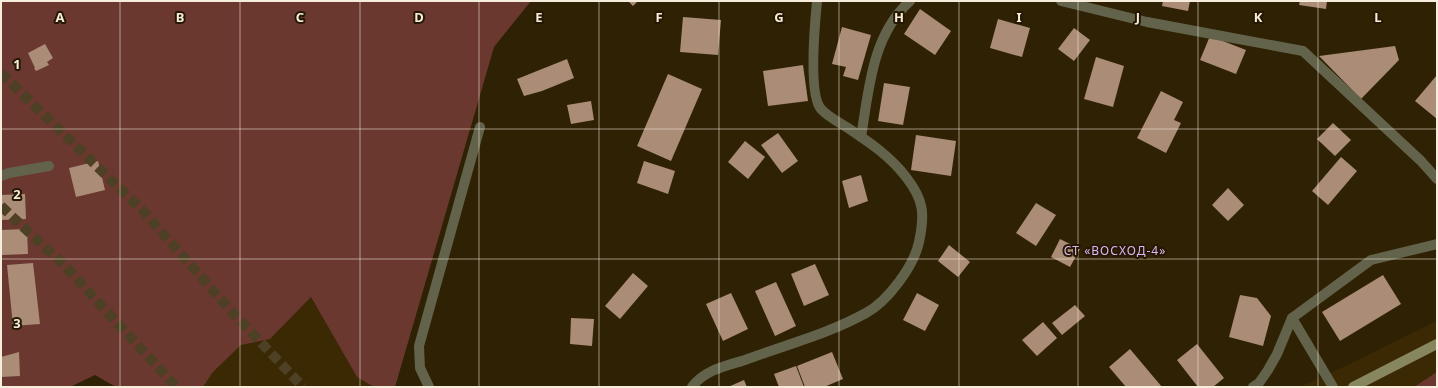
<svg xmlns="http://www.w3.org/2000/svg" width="1438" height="388" font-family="'Noto Sans',sans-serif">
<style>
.built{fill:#3b2903}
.green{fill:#6b3830}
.building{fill:#aa8c77}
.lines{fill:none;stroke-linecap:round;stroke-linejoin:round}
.primary-tunnel{stroke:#4d4025;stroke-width:10;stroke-dasharray:10 5;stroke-linecap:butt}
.service{stroke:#63634b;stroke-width:10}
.minor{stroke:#63634b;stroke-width:10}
.secondary{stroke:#87875f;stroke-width:10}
.grid{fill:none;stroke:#f6eddd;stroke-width:1;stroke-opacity:0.55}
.labels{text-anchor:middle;stroke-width:4;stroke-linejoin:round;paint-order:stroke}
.neighbourhood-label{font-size:12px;letter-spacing:1px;fill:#ddb5f8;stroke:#251700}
.grid-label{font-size:13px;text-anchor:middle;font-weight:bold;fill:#f6eddd;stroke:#251700;stroke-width:4;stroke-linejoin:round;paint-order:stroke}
</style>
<rect width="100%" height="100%" fill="#2f2104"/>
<g class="built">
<polygon points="311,297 357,377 374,387 203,387 213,372 241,345 270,339"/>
<polygon points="1437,321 1437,387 1300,387 1345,366"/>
</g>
<g class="green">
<polygon points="1,1 531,1 494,47 395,387 374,387 357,377 311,297 270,339 241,345 213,372 203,387 116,387 95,375 70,387 1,387"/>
<polygon points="1437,372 1437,387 1414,387"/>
</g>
<g class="building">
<polygon points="628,1 638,1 633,6"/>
<polygon points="1163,1 1190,1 1188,11 1162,6"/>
<polygon points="1300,1 1327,1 1326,9 1299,5"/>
<polygon points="920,9 951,31 935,55 904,34"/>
<polygon points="683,17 721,20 718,55 680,52"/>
<polygon points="998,19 1030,28 1022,57 990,48"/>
<polygon points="842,27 871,35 858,80 843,76 846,67 832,64"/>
<polygon points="1074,28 1090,40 1074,61 1058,49"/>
<polygon points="1210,36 1246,50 1236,74 1200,60"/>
<polygon points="45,44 53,58 47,62 49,65 36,71 34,68 35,68 28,53"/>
<polygon points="1395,46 1399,60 1361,99 1319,56"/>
<polygon points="1096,57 1124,66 1113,107 1084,99"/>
<polygon points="567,59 574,78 542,91 524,96 517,79"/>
<polygon points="803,65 808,101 768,106 763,71"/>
<polygon points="668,74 702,89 671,161 637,146"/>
<polygon points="1437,75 1437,119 1415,101"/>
<polygon points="884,83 910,87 903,125 878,121"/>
<polygon points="1161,91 1183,102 1174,120 1181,123 1166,153 1137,138"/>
<polygon points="591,101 594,120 571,124 567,105"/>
<polygon points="1333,123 1351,140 1335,156 1317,139"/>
<polygon points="778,133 798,161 782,173 761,145"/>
<polygon points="916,135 956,141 951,176 911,170"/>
<polygon points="745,141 765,157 748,179 728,162"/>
<polygon points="1341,157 1357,171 1328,205 1312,191"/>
<polygon points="98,161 105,190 76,197 69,168"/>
<polygon points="644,161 675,171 668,194 637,183"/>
<polygon points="861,175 868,201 849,208 842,181"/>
<polygon points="1228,188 1244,205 1228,221 1212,205"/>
<polygon points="25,194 26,219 1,220 1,195"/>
<polygon points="1036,203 1056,215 1036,246 1016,233"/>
<polygon points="27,229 28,254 2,255 1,230"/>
<polygon points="1060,239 1080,249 1070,267 1051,257"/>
<polygon points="949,245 970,262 958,277 938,261"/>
<polygon points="33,263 40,324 13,326 7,265"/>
<polygon points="815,264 829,295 804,306 791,274"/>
<polygon points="633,273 648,286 620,319 605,306"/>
<polygon points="1383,275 1401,304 1340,341 1322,312"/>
<polygon points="776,282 796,326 775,336 755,291"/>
<polygon points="731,293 748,329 723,341 706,304"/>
<polygon points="917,293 939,305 925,331 903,320"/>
<polygon points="1240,295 1257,298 1271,316 1263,346 1229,337"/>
<polygon points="1075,305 1085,316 1062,335 1052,323"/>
<polygon points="571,318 594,319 592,346 570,344"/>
<polygon points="1043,322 1057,338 1037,356 1022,340"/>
<polygon points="1197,344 1224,378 1213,387 1198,387 1177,360"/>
<polygon points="1130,349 1162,387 1126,387 1109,367"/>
<polygon points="19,352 20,376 1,377 1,357"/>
<polygon points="832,352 843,379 824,387 805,387 797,366"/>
<polygon points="796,366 804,387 779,387 774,374"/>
<polygon points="744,380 747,387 728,387"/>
</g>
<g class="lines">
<g class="primary-tunnel">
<polyline points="1,73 143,211 232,312 303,387"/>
<polyline points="1,206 68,269 176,387"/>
</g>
<g class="service">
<polyline points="1061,1 1147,22 1303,51 1421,161 1437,179"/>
<path d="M861,137C869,89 872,35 910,1"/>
<polyline points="1292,318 1333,387"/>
<polyline points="429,387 420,368 419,346 480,127"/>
<polyline points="1253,387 1259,383 1268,370 1277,354 1292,318 1371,260 1437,244"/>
</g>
<g class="minor">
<polyline points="1,176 9,173 49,166"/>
<path d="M692,387C704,370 726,366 745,360C785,345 828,334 866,313C888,301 914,266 919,242C925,214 924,200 906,177C890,156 869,142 848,128C839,122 828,117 821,109C808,94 815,22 817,1"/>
</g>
<polyline class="secondary" points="1353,387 1437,344"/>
</g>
<path class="grid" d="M120,1V387M240,1V387M360,1V387M479,1V387M599,1V387M719,1V387M839,1V387M959,1V387M1078,1V387M1198,1V387M1318,1V387M1,129H1437M1,259H1437"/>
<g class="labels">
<g class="neighbourhood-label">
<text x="1115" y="255">СТ «ВОСХОД-4»</text>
</g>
</g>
<g class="grid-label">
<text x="60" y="22">A</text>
<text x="180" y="22">B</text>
<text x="300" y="22">C</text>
<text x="419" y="22">D</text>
<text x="539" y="22">E</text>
<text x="659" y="22">F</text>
<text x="779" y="22">G</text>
<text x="899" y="22">H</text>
<text x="1019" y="22">I</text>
<text x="1138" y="22">J</text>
<text x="1258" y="22">K</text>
<text x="1378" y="22">L</text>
<text x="17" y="69">1</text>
<text x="17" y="199">2</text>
<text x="17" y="328">3</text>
</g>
<rect width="1438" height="388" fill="none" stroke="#f6eddd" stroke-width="4"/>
</svg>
